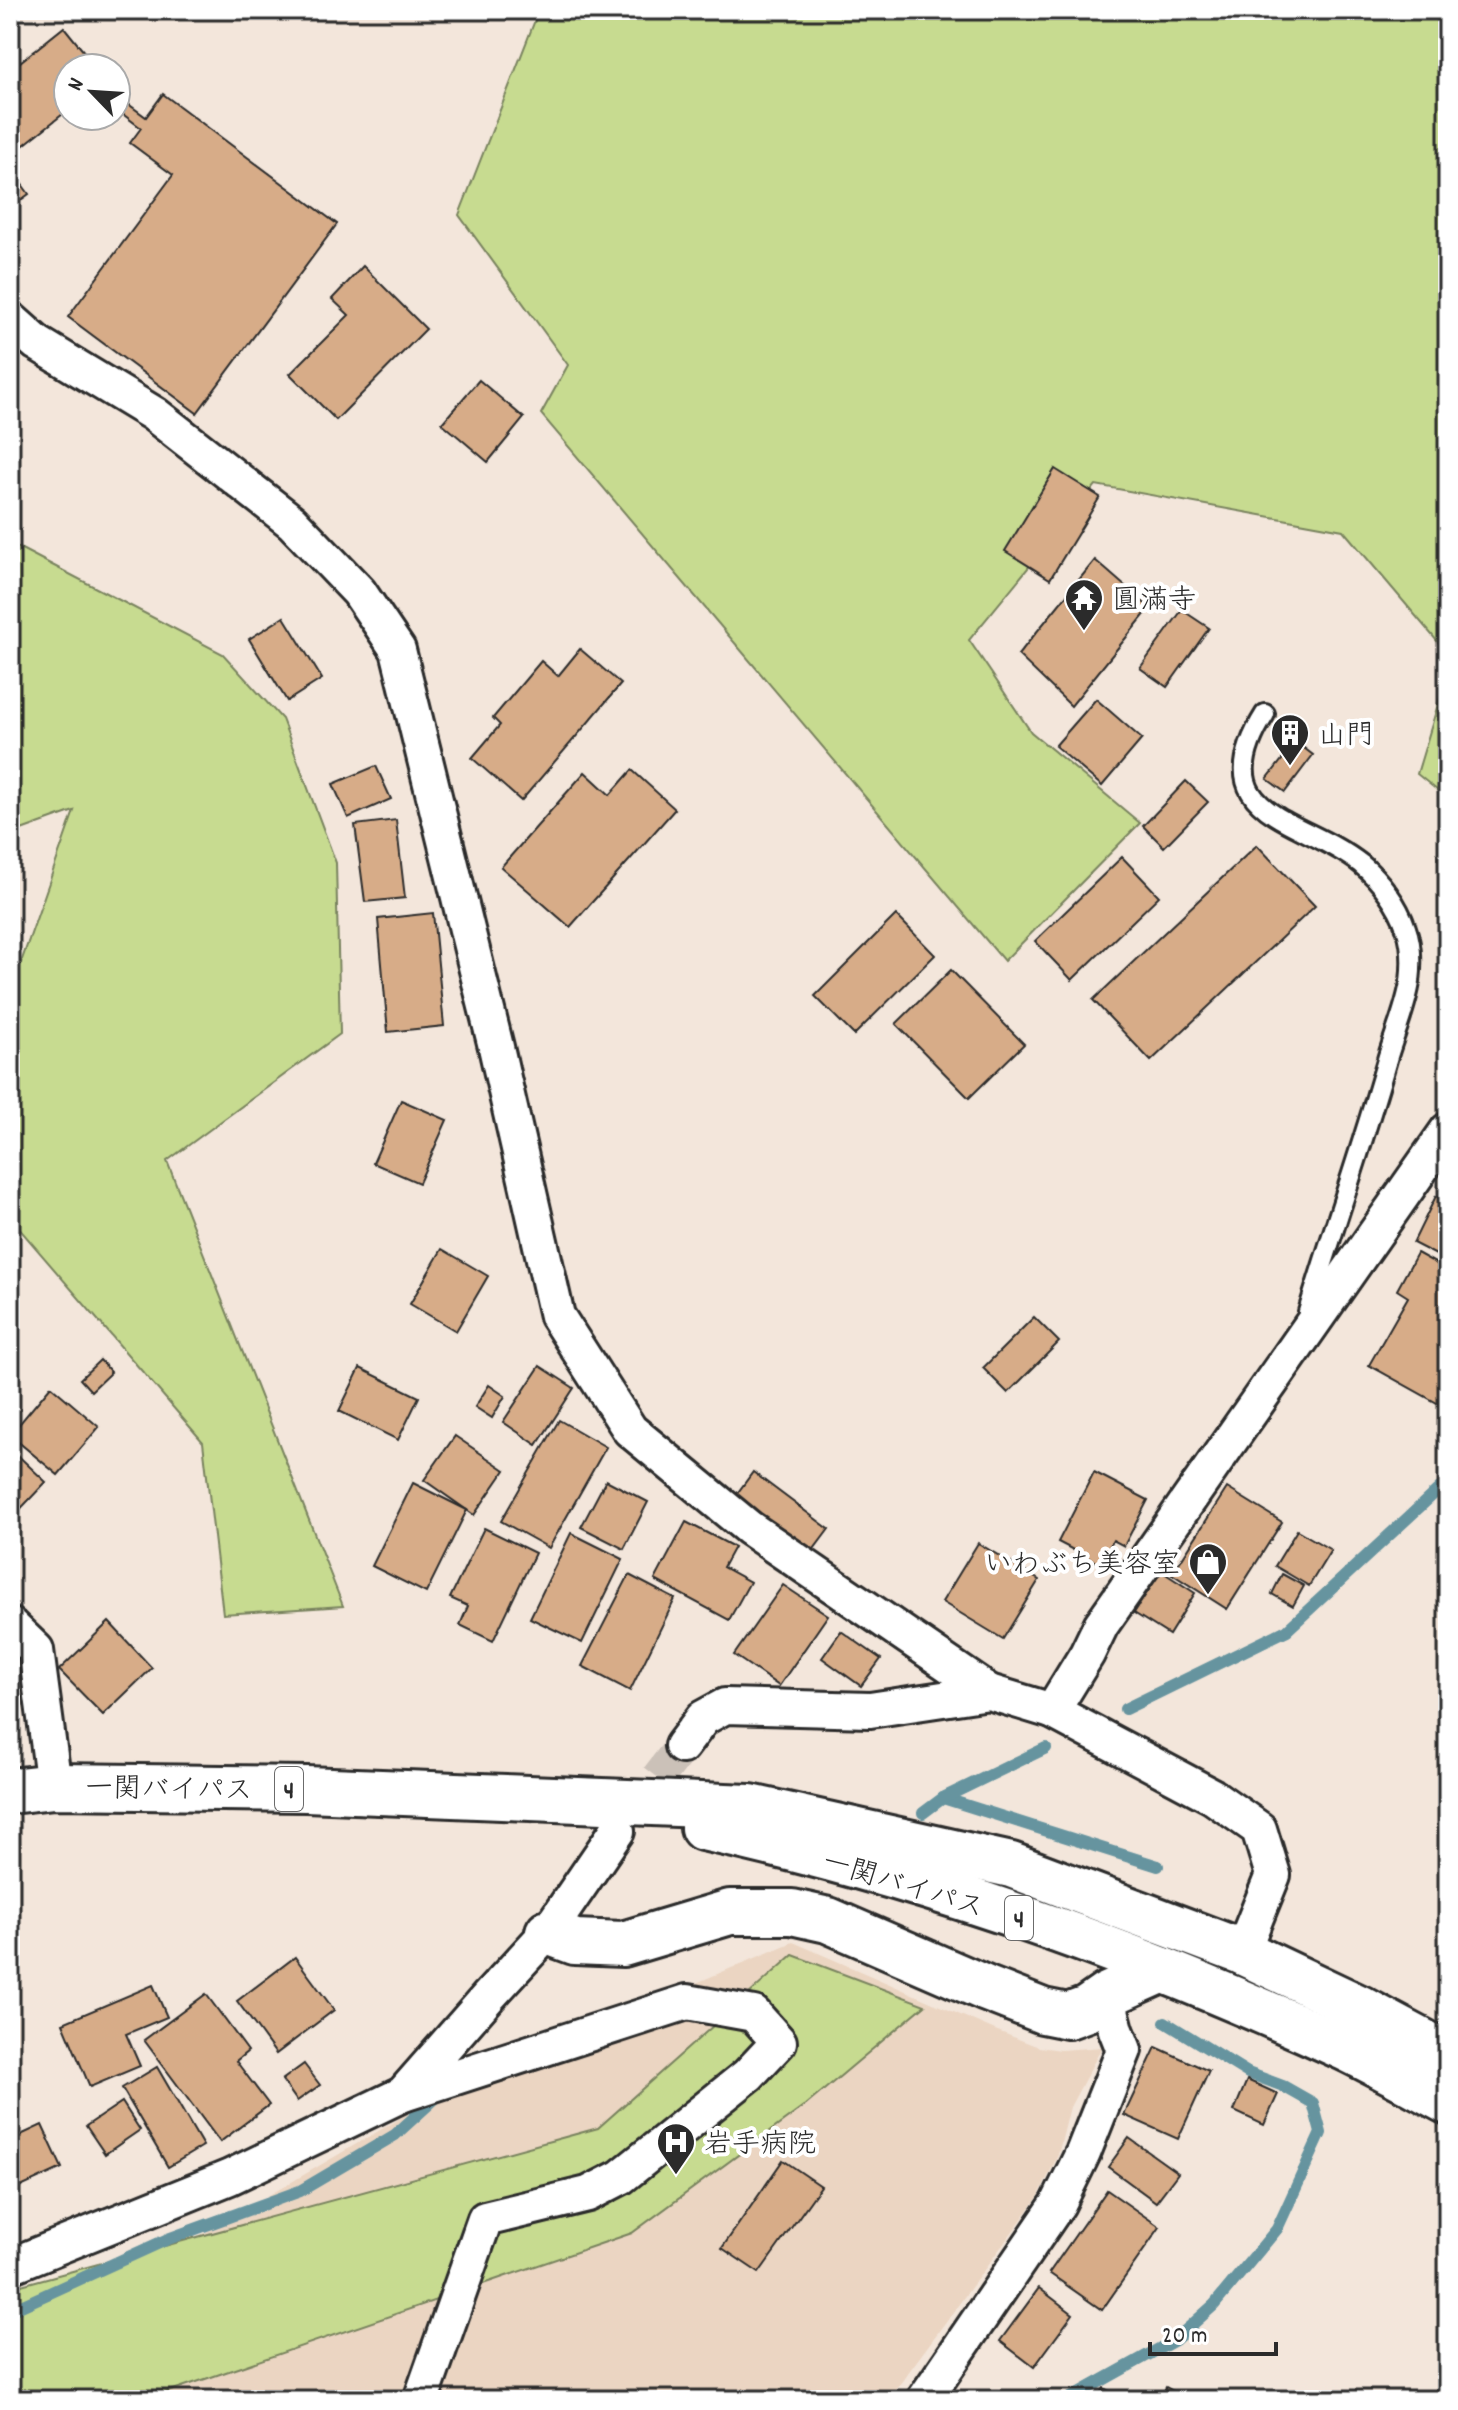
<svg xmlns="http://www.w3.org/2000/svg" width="1458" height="2410" font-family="Dekko,'Klee One',sans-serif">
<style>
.built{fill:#ebd5c2}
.green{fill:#c7db90;stroke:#79835e;stroke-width:2}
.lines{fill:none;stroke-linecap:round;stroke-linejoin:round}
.stream{stroke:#66949f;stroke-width:12}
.building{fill:#d7ac88;stroke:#2b2b2b;stroke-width:2}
.street-tunnel{stroke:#cbc1b8;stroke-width:34;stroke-dasharray:34 17;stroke-linecap:butt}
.lane-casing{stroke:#2b2b2b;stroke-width:24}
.street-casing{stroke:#2b2b2b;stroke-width:40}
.secondary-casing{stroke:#2b2b2b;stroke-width:50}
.highway-casing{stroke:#2b2b2b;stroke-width:50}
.lane{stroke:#fff;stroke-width:18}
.street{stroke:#fff;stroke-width:34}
.secondary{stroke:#fff;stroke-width:44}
.highway{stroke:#fff;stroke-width:44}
.labels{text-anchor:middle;stroke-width:8;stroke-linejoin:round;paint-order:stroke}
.shield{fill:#fff;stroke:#6b6b6b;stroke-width:2}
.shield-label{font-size:26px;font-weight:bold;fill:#2b2b2b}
.poi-label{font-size:28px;fill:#2b2b2b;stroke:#fff;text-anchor:start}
.street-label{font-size:28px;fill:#2b2b2b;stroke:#fff}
</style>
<rect width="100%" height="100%" fill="#f3e6db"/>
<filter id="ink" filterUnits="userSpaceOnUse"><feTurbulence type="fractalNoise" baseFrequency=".0125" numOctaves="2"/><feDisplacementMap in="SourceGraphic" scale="16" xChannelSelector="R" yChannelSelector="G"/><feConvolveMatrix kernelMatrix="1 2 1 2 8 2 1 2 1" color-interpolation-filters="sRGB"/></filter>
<g filter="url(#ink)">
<polygon class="built" points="793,1942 995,2030 1039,2047 1061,2050 1102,2047 1070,2107 1058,2155 1038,2197 888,2400 10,2400 10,2347 464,2081"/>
<g class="green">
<polygon points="539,10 1448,10 1448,654 1343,530 1096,485 969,640 1031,732 1140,823 1004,961 541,414 568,365 459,215"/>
<polygon points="10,543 223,654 282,719 336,863 340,1034 167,1161 343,1606 223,1614 203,1442 10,1218 10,994 74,811 10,834"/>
<polygon points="1448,671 1448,799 1417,774"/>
<polygon points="793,1955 925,2005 806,2105 632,2233 144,2400 10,2400 10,2288 598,2128"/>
</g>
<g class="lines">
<g class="stream">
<polyline points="1125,1709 1287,1630 1440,1488 1448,1485"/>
<polyline points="943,1798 1158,1866"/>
<polyline points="923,1813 943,1798 1046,1748"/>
<polyline points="10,2311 168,2239 300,2191 395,2135 440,2094"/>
<polyline points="1067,2400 1175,2340 1214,2305 1277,2229 1321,2133 1313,2103 1283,2086 1248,2073 1165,2022"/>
</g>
</g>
<g class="building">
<polygon points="64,27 97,68 68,68 68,110 10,156 10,70"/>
<polygon points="163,94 337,224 197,413 68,317 173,175 130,143 141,128 116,109 116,95 146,117"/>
<polygon points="10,168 29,194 10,208"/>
<polygon points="363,266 426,329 336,420 290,374 349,315 332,299"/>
<polygon points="479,380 524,418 488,462 442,423"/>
<polygon points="1055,469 1100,497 1050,579 1005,551"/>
<polygon points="1095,560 1150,608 1071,706 1018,655"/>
<polygon points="1182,610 1209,628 1167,687 1140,668"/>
<polygon points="284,617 322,679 287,701 249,639"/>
<polygon points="580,649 621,684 521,801 472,758 500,725 493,718 541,661 558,676"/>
<polygon points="1096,699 1142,739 1102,786 1055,746"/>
<polygon points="1296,742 1313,755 1285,792 1267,779"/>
<polygon points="376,766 391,799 348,818 333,784"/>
<polygon points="632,770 675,809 570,927 501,867 585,772 610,795"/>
<polygon points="1186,781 1208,802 1164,847 1143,826"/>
<polygon points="396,820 405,898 365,902 355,825"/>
<polygon points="1257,845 1315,906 1151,1061 1093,1000"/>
<polygon points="1122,857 1159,896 1072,980 1035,941"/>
<polygon points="433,913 444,1026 388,1032 378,919"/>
<polygon points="896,915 935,955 854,1035 815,996"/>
<polygon points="951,970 1024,1044 969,1098 896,1024"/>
<polygon points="401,1100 447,1120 419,1183 373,1163"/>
<polygon points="1436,1196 1448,1203 1448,1261 1413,1243"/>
<polygon points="442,1249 488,1276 456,1331 410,1304"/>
<polygon points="1417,1253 1448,1270 1448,1409 1369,1365 1408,1297 1397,1290"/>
<polygon points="1034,1317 1059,1342 1008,1393 983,1368"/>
<polygon points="100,1360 111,1372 91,1391 80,1379"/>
<polygon points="540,1366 574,1388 537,1445 503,1422"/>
<polygon points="360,1368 419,1397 398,1440 339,1411"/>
<polygon points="489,1385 505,1396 492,1418 475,1407"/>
<polygon points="51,1386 99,1427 58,1475 10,1435"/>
<polygon points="559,1420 606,1447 549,1548 501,1521"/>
<polygon points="455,1436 505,1470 474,1515 424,1480"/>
<polygon points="10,1448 46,1482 10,1520"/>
<polygon points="753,1472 829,1529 808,1557 733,1499"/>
<polygon points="1094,1472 1148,1500 1124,1546 1113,1540 1100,1564 1058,1542"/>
<polygon points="606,1480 648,1502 624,1549 581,1527"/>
<polygon points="413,1483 467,1510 426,1593 372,1566"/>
<polygon points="1227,1488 1282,1522 1227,1609 1172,1574"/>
<polygon points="686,1522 734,1547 723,1567 750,1582 729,1620 655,1580"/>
<polygon points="484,1528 535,1553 493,1641 460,1625 468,1606 450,1598"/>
<polygon points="1297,1530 1331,1550 1309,1586 1275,1566"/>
<polygon points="571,1533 623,1559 582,1643 530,1618"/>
<polygon points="978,1543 1039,1580 1003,1639 942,1602"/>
<polygon points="1161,1571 1195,1593 1169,1635 1134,1613"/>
<polygon points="1282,1574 1304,1586 1293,1606 1272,1594"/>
<polygon points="629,1575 675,1599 630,1691 582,1666"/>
<polygon points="783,1585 828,1615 779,1686 734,1655"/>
<polygon points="109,1622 152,1668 103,1715 59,1670"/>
<polygon points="841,1631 881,1659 861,1686 822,1658"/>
<polygon points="295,1957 334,2010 276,2054 237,2001"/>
<polygon points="153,1985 167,2017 126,2034 140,2066 90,2087 63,2023"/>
<polygon points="206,1994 248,2051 236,2061 269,2105 220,2142 144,2040"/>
<polygon points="1156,2047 1209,2071 1178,2139 1124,2115"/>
<polygon points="304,2064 320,2085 297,2101 282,2080"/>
<polygon points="157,2067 203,2146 168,2167 122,2088"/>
<polygon points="1247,2080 1278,2094 1264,2125 1234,2111"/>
<polygon points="122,2102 140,2130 105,2154 86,2126"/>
<polygon points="42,2125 62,2168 10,2192 10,2140"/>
<polygon points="1129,2138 1178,2173 1156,2202 1108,2167"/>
<polygon points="783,2160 821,2186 759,2273 722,2248"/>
<polygon points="1107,2190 1160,2227 1102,2310 1049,2273"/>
<polygon points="1039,2288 1073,2314 1034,2367 1000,2341"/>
<polygon points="1166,2387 1189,2400 1159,2400"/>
<polygon points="1104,2388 1125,2400 1097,2400"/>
</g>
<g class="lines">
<polyline class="street-tunnel" points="627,1818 682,1746"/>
<defs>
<path id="lane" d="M1265,714C1201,816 1302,817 1361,864C1380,880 1398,904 1406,928C1412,944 1412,965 1410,982C1406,1009 1393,1037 1386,1063C1362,1147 1333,1229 1308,1312"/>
<g id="street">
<polyline points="10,319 37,343 154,414 292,522 359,592 398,650 496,1047 557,1316 630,1430 749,1528 989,1692 1052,1711 1212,1796 1259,1829 1273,1875 1242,1952"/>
<polyline points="10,1625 36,1650 54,1786"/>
<polyline points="1052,1711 1087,1654 1101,1625 1448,1130"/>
<polyline points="682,1746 703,1718 725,1706 870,1710 989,1692"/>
<polyline points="403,2094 687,2002 754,2014 779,2042 748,2075 621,2177 588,2194 485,2219 421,2400"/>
<polyline points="10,2266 230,2177 403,2094 489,1996 548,1932 617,1831"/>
<polyline points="924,2400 1058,2204 1083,2153 1124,2050 1116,2030 1107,1995"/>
</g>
<polyline id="secondary" points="548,1932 575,1942 623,1944 730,1912 792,1912 828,1920 987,1989 1043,2011 1068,2016 1087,2009 1107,1995 1163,1970"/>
<g id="highway">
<polyline points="10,1791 54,1786 306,1789 750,1807 1011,1865 1242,1952 1360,2008 1448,2055"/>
<path d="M703,1828C924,1875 1140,1954 1345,2048C1380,2065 1414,2084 1448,2102"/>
</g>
</defs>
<use href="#lane" class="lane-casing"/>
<use href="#street" class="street-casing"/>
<use href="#secondary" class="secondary-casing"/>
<use href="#highway" class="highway-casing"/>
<use href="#lane" class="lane"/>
<use href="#street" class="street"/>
<use href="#secondary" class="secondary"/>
<use href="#highway" class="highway"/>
</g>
</g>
<defs>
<symbol id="temple-pin" viewBox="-11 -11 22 30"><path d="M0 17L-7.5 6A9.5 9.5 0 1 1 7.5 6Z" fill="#2b2b2b" stroke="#fff"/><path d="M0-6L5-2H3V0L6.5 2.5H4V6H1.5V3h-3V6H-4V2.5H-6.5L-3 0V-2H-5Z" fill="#fff"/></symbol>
<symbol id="building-pin" viewBox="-11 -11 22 30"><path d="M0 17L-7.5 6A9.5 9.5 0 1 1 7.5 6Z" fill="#2b2b2b" stroke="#fff"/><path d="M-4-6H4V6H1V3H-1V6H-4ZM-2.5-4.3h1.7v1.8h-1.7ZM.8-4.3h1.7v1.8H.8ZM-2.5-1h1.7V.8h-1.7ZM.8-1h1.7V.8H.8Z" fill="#fff"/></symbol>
<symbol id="shop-pin" viewBox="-11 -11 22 30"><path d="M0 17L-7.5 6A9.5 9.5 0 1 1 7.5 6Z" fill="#2b2b2b" stroke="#fff"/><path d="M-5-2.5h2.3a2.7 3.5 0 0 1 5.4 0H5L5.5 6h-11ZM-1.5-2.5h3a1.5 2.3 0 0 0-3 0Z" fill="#fff"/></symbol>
<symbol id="hospital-pin" viewBox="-11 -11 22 30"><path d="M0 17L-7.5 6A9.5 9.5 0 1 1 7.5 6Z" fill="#2b2b2b" stroke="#fff"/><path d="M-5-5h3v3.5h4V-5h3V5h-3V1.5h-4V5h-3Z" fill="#fff"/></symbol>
</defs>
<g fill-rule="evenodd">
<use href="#temple-pin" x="1062" y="576" width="44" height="60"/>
<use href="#building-pin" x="1268" y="711" width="44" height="60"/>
<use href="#shop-pin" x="1186" y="1540" width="44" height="60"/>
<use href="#hospital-pin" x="654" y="2120" width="44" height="60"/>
</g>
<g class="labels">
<g class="shield">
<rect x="275" y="1767" width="28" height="44" rx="6"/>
<rect x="1005" y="1896" width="28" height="44" rx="6"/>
</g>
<g class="shield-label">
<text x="289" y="1798">4</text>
<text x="1019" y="1927">4</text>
</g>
<g class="poi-label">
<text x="1112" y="608">圓滿寺</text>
<text x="1318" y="743">山門</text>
<text x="1180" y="1572" text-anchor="end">いわぶち美容室</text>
<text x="704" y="2152">岩手病院</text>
</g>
<g class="street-label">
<text transform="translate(169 1787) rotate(1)" y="10">一関バイパス</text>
<text transform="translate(904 1883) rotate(17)" y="10">一関バイパス</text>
</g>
</g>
<rect width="1458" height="2410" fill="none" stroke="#fff" stroke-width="40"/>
<rect x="20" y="20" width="1418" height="2370" fill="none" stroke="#2b2b2b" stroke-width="3" filter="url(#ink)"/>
<g transform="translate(92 92) rotate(295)"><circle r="38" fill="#ffffff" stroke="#aaaaaa" stroke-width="2"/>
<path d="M0-6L14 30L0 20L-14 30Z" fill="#2b2b2b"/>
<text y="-12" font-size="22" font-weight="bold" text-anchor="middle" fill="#2b2b2b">N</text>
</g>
<path d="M1150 2342v12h126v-12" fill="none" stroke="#2b2b2b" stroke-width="4"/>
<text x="1162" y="2342" font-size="24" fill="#2b2b2b" stroke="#ffffff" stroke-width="6" paint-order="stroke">20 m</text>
</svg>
